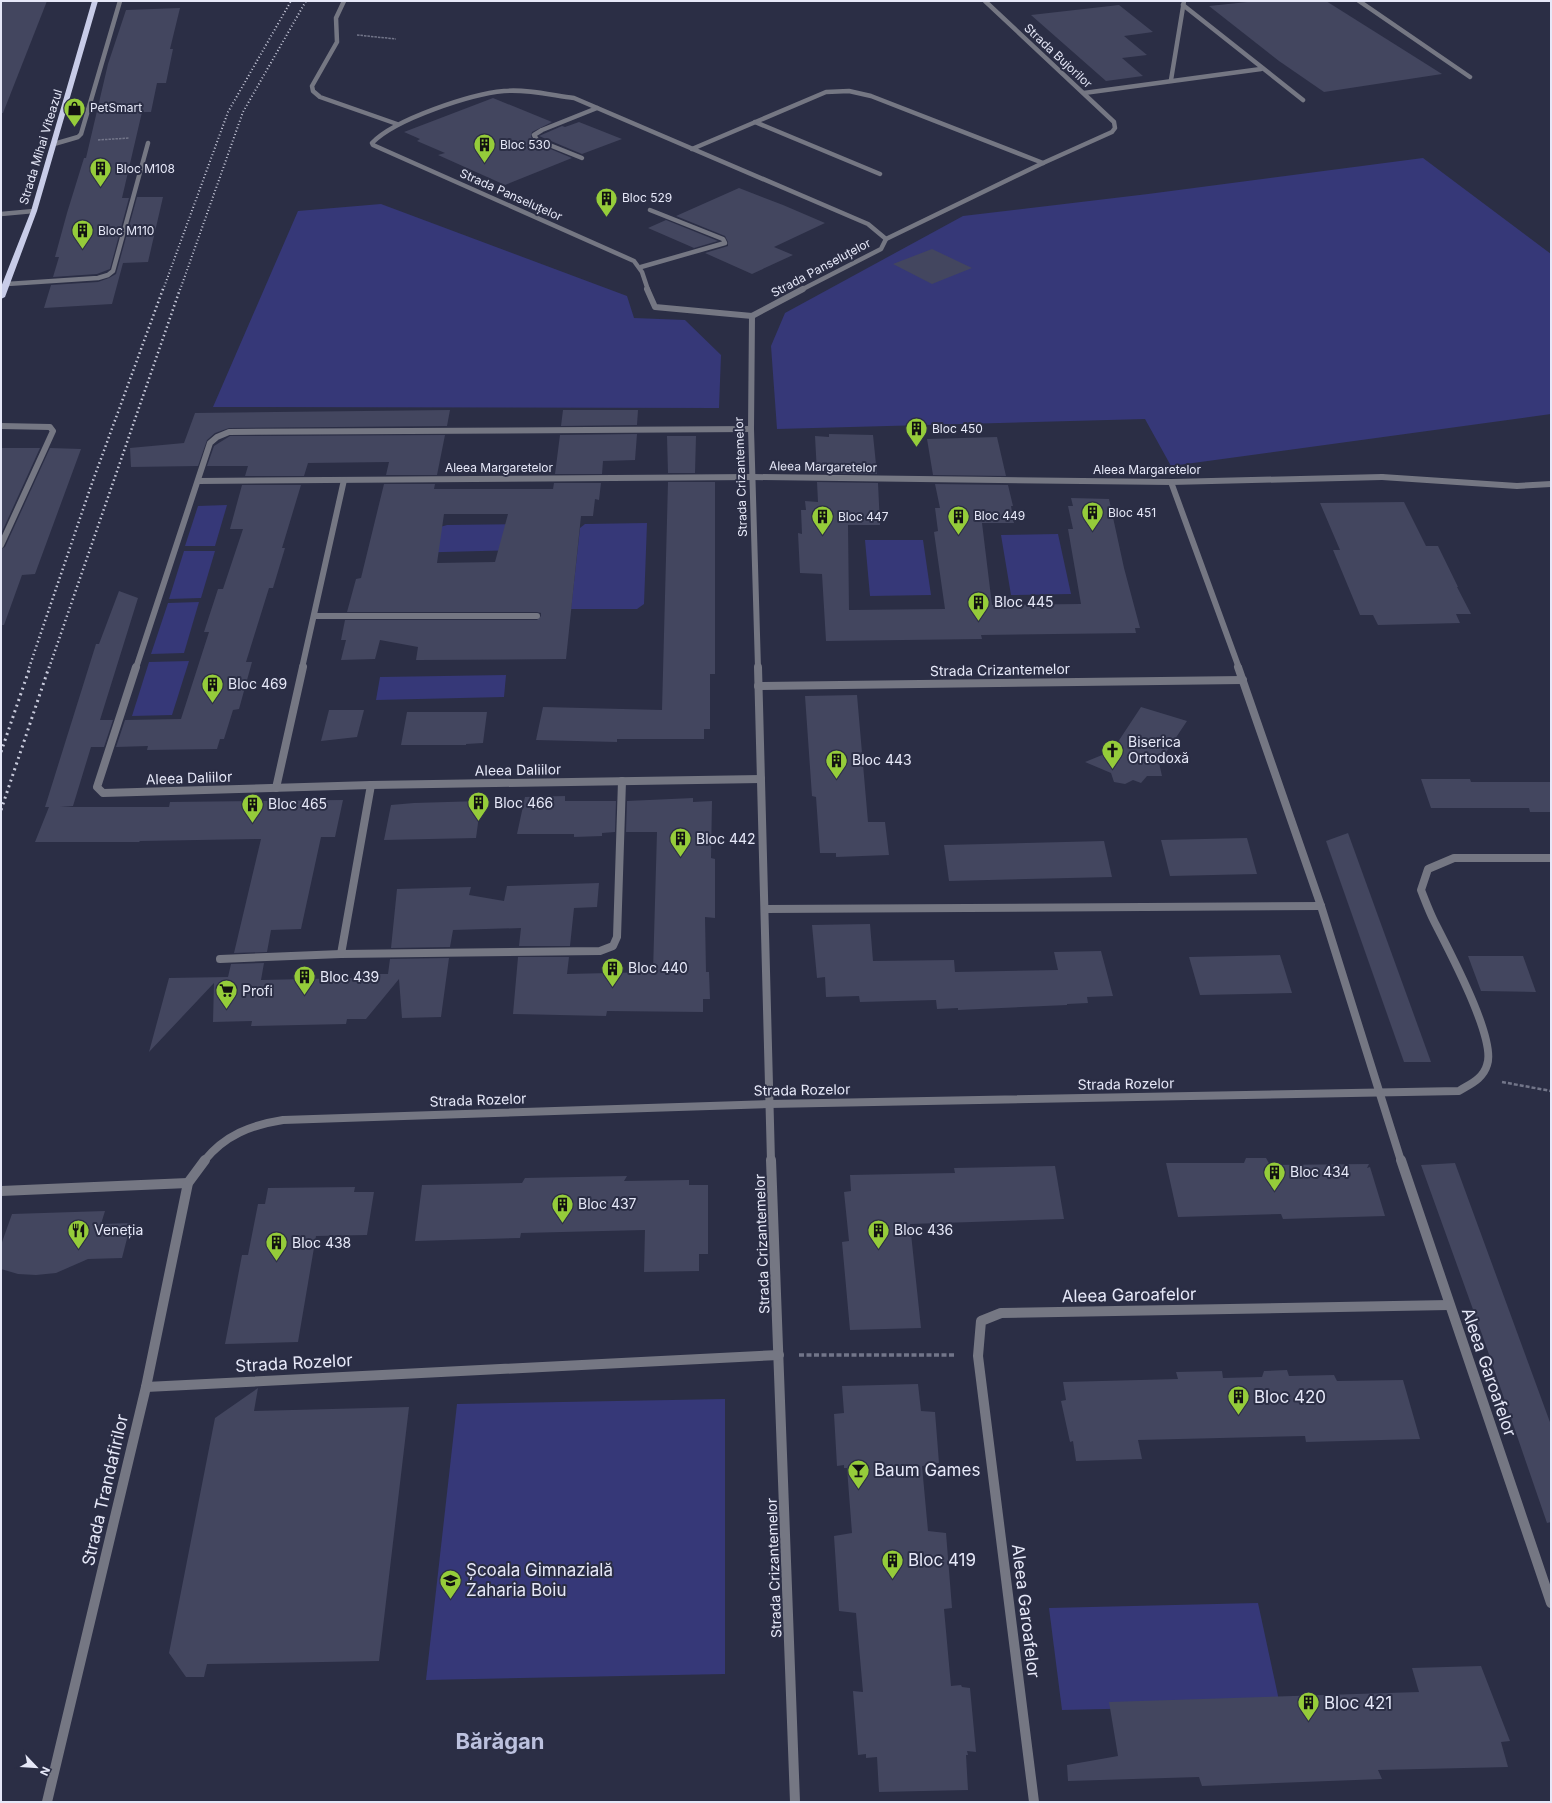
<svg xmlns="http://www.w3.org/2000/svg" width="1552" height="1803" font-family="Inter,sans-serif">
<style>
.green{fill:#363878}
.building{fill:#43465f;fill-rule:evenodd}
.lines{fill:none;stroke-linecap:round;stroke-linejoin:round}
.path-far2{stroke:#727589;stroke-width:1.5;stroke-dasharray:2.5 1;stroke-linecap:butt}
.path-far1{stroke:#727589;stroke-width:2.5;stroke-dasharray:4 2;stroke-linecap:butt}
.path{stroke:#727589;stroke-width:3.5;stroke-dasharray:5 2.5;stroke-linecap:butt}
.service-far2{stroke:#757783;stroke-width:4.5}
.service-far1{stroke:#757783;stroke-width:6}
.service{stroke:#757783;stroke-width:8}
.minor-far3{stroke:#757783;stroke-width:4.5}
.minor-far2{stroke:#757783;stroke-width:6}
.minor-far1{stroke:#757783;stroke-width:8}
.minor{stroke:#757783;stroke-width:10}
.trunk{fill:#c8cce8;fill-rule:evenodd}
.rail-far2{stroke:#c9cbdc;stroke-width:2;stroke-dasharray:1 2.5;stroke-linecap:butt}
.rail-far1{stroke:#c9cbdc;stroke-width:2.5;stroke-dasharray:1.5 3;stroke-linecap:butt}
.rail{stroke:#c9cbdc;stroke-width:3;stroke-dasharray:2 4;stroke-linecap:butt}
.labels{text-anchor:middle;stroke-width:4;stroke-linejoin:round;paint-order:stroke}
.far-street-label{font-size:12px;fill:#e6e8f8;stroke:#2b2e45}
.far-poi-label{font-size:12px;fill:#e6e8f8;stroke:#2b2e45;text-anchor:start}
.poi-label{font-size:14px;fill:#e6e8f8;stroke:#2b2e45;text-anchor:start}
.street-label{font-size:14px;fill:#e6e8f8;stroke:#2b2e45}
.near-street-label{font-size:17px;fill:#e6e8f8;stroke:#2b2e45}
.near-poi-label{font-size:17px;fill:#e6e8f8;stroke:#2b2e45;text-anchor:start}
.near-district-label{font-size:22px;font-weight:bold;fill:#bcc1de;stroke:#2b2e45}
</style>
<rect width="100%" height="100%" fill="#2b2e45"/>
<g class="green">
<polygon points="1423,158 1551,254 1551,414 1171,466 1145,419 777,429 771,346 785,313 963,216 1148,194"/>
<polygon points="381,204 627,296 634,318 685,320 721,355 719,408 213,407 298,211"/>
<polygon points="227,505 215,546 185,546 198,506"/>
<polygon points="647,523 644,604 637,609 571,609 580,528 585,524"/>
<polygon points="526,524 523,550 406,553 423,532 447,525"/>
<polygon points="1058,534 1071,594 1011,595 1001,535"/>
<polygon points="865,540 923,540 931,595 870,596"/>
<polygon points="184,551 215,551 201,598 169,599"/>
<polygon points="199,602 184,653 151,654 168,603"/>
<polygon points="189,661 172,715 132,716 149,662"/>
<polygon points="506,675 504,697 376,700 380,677"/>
<polygon points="725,1399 725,1674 426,1680 457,1404"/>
<polygon points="1258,1603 1280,1705 1062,1710 1049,1608"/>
</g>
<g class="building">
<polygon points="1,1 47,1 3,113 1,113"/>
<polygon points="1257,1 1326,1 1442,74 1324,92 1279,61 1209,6"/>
<polygon points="1119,5 1153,32 1124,36 1147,55 1122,58 1143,76 1106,81 1031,15"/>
<polygon points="180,8 170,49 173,49 166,83 157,83 151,112 142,112 122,198 129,198 110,269 97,274 53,277 59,257 55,257 67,213 84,158 86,158 108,64 126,10"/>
<polygon points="493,98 552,122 532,132 531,137 536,143 572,158 505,185 438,155 445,153 417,141 420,139 404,132"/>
<polygon points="579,122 622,139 582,154 539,136 562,126 565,127"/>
<polygon points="739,188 783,205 825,223 774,247 793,255 752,274 705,253 728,246 728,242 725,236 676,216"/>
<polygon points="137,197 163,197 148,262 123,263 112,304 44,308 51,285 98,282 109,278 116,274"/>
<polygon points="666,220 718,241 694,248 648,228"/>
<polygon points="932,249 972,268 932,284 893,264"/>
<polygon points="450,410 447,426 229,428 215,433 207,440 198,466 131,467 130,448 184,443 195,413"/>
<polygon points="563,410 638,410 637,425 561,426"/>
<polygon points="637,434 635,460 603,461 602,474 555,474 560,435"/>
<polygon points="829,434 873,435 877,474 817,473 815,436 829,437"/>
<polygon points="445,435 437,475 386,475 389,462 308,463 304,476 245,476 248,466 207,466 214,446 230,436"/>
<polygon points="667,436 696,436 695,473 668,473"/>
<polygon points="997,437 1006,476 933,475 927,439"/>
<polygon points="1,448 40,448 1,534"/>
<polygon points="50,448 81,449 35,574 22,575 4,625 1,625 1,549 5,547"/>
<polygon points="668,482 715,482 715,674 710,674 710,729 704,729 704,739 617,739 617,742 536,740 543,707 662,710"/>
<polygon points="817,482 878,483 880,525 848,525 849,610 945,609 934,532 938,531 935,508 940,508 935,484 1008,485 1013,506 1011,506 1014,523 982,523 992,605 1081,604 1068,529 1073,529 1068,506 1073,506 1071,498 1109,499 1124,568 1140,628 1135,628 1136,633 981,635 982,639 826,641 822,574 800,573 798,533 802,534 801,510 806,510 805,501 818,502"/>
<path d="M554,483H601L599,500L595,499L593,516H581L566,659L418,660H416L418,647L380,640L375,659L341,660L346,640H341L345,620H537L541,616V613L537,612H347L356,579L361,578L384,484H435L434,489H553ZM444,514H508L495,562L437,563Z"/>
<polygon points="242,485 301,485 282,548 285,548 273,588 269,588 246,662 252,662 239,709 233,710 224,739 220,739 217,749 147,750 148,746 116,747 125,720 181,719 209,632 204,632 218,589 223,589 243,529 230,529"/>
<polygon points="1404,502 1426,546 1438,546 1458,587 1457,587 1471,614 1456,614 1460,623 1378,625 1373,615 1360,615 1333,550 1340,550 1320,503"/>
<polygon points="119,591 138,598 100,720 113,720 104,747 91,747 73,806 60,807 169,807 170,802 343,800 335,837 321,837 301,929 271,930 267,952 234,953 261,839 140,841 139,842 35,842 49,807 45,807 96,644 99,644"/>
<polygon points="857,695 868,822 885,822 889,855 836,857 836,853 820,853 816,797 812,796 805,696"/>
<polygon points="1141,707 1187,721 1159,763 1162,776 1147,776 1141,783 1133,780 1125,784 1114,782 1111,773 1085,762 1112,751"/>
<polygon points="329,710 364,710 357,737 321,741"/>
<polygon points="407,712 487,712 483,743 466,744 466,745 401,745"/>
<polygon points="1421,779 1470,779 1471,782 1551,782 1551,812 1530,812 1529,808 1431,808"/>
<polygon points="565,796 565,801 616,801 615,832 602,833 602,836 574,837 574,834 517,834 525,797"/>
<polygon points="693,798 693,802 712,801 711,858 715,859 715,918 705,917 706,972 709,972 710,999 703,999 703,1012 607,1011 606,1016 513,1014 518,957 569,957 567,974 653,972 657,832 626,832 627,801"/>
<polygon points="481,801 476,838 384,840 391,805 414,803"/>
<polygon points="1348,833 1431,1062 1404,1062 1326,841"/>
<polygon points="1247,838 1257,874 1170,876 1161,840"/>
<polygon points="1104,841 1112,877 949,881 944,845"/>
<polygon points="599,883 597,907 574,908 570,946 519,946 521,928 453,930 450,947 391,948 397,889 471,887 469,895 504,901 507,886"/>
<polygon points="870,924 873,961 954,960 955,972 1058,970 1054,952 1101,951 1113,996 1087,997 1088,1003 1067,1004 1067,1005 958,1010 958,1008 937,1009 936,1000 860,1002 859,996 826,997 825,977 817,978 812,925"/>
<polygon points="1280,955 1292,993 1200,995 1189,957"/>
<polygon points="1468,956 1523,956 1536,992 1481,991"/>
<polygon points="449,958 441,1017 402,1018 399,979 366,1019 347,1019 346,1024 251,1026 252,1021 213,1022 214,983 149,1052 169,978 228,977 231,964 264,963 261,980 353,978 354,974 388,974 390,959"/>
<polygon points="1246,1158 1266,1158 1270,1165 1369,1164 1367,1168 1370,1167 1385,1216 1283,1219 1281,1214 1178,1217 1166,1163 1244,1163"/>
<polygon points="1455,1163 1551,1425 1551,1522 1547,1523 1484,1340 1421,1165"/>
<polygon points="1055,1166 1064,1219 910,1224 921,1328 850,1330 842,1242 849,1241 844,1192 851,1191 850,1175 955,1173 954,1168"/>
<polygon points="627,1176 624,1181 689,1180 689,1185 708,1185 708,1254 699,1254 699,1271 644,1272 645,1230 521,1233 520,1238 415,1241 422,1185 522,1183 525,1178"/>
<polygon points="355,1187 354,1192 374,1192 367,1235 316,1236 298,1342 225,1344 242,1255 248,1255 258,1204 265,1204 268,1188"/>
<polygon points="105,1211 101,1224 131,1223 122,1258 88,1259 56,1273 36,1275 18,1274 1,1269 1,1245 12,1214"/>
<polygon points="1287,1370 1289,1376 1334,1375 1337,1381 1403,1380 1420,1439 1306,1442 1305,1436 1138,1440 1142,1459 1076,1461 1073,1441 1070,1442 1061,1401 1066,1400 1063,1382 1178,1379 1176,1372 1222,1371 1223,1378 1262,1377 1264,1371"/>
<polygon points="918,1384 921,1411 935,1412 939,1463 922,1466 928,1531 946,1533 952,1608 944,1609 951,1686 961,1685 962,1687 970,1688 976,1752 967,1751 968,1755 966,1755 968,1790 879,1792 877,1757 866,1758 866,1754 858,1755 853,1691 863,1692 856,1613 839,1611 834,1536 852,1533 847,1468 844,1468 844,1465 837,1466 834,1414 844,1413 842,1386"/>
<polygon points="258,1388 254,1411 409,1407 379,1661 207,1664 204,1677 186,1677 169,1653 215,1418"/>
<polygon points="1481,1666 1510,1741 1501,1742 1508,1767 1378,1770 1382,1779 1202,1786 1199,1777 1068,1781 1067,1765 1118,1756 1109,1702 1419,1692 1412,1668"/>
</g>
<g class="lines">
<g class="path-far2">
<polyline points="357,35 396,39"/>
<polyline points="98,140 129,138"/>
</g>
<polyline class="path-far1" points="1502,1082 1551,1091"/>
<polyline class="path" points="799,1355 956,1355"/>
<g class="service-far2">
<polyline points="54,144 78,137 81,134 120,1"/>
<polyline points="7,284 98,278 108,275 113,271 148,143"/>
</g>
<g class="service-far1">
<polyline points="1,426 50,427 53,431 1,545"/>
<polyline points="1382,477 1517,486 1551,484"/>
</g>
<g class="service">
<polyline points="341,954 371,785"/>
<polyline points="220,959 341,954 600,951 613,946 617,937 622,781"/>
</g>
<g class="minor-far3">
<polyline points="344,1 336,18 337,42 312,86 313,91 320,97 397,124"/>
<polyline points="1359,1 1470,77"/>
<polyline points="1183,5 1303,100"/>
<polyline points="1171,80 1184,1"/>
<polyline points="1084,93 1261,69"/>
<polyline points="755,122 880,174"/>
<polyline points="692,149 826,92 849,91 871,96 1043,163"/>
<polyline points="582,158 537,140 534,135 542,130 597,108"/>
<polyline points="1,214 34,211"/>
<polyline points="886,239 1043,163 1112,132 1115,128 1114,122 985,1"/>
<polyline points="641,267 725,243 723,239 650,210"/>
<path d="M648,290L642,272L634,261L373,145L372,143C395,119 471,94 504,91C527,89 551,95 574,98L868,224L886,239L881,249L801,290"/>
</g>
<g class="minor-far2">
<polyline points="647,289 655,307 752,316 803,289"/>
<polyline points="752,316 751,429 758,668"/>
<polyline points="199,481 753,477 1171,482 1382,477"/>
<polyline points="1171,482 1239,668"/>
<polyline points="314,616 537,616"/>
<polyline points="136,668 210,443 217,437 229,432 751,429"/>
<polyline points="302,668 344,480"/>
</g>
<g class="minor-far1">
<polyline points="136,667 97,787 103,793 371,785 761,779"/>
<polyline points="758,667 771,1161"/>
<polyline points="1238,667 1321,906 1401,1161"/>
<polyline points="758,686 1243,680"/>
<polyline points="276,788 303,667"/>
<polyline points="765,909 1321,906"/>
<path d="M204,1161C225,1135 251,1125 283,1120L770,1104L1459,1091C1470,1084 1483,1079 1487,1065C1497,1039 1447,947 1434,921C1429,911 1425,900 1421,890L1428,869L1454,858H1551"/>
</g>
<g class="minor">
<polyline points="771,1160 795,1802"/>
<polyline points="1401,1160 1551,1603"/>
<polyline points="1,1191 188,1183"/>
<polyline points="146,1387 779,1355"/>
<polyline points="47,1802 146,1387 188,1183 205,1160"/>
<polyline points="1034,1802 978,1356 981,1321 1001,1313 1449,1305"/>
</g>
<polygon class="trunk" points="92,1 98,1 37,211 5,297 1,299 1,287 31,211"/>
<g class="rail-far2">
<polyline points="163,290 228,112 291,1"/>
<polyline points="180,290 243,112 306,1"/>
</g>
<g class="rail-far1">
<polyline points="29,668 91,486 163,289"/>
<polyline points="49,668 180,289"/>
</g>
<g class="rail">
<polyline points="1,752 30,667"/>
<polyline points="1,810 49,667"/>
</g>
</g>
<defs>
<symbol id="shop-pin" viewBox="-11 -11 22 30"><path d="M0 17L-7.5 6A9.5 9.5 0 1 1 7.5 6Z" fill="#95cc3a" stroke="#2b2e45"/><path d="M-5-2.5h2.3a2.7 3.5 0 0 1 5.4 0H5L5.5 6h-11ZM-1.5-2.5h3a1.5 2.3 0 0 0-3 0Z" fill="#111"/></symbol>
<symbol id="building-pin" viewBox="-11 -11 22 30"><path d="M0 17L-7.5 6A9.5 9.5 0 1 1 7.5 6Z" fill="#95cc3a" stroke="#2b2e45"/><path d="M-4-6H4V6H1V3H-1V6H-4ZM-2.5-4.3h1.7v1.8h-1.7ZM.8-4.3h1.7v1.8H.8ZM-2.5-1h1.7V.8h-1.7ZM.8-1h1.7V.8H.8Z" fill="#111"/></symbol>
<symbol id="church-pin" viewBox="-11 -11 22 30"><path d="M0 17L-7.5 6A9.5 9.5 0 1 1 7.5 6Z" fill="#95cc3a" stroke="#2b2e45"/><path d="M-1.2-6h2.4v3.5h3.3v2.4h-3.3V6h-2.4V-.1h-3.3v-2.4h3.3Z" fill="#111"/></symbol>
<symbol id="supermarket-pin" viewBox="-11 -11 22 30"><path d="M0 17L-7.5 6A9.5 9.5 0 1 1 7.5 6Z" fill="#95cc3a" stroke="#2b2e45"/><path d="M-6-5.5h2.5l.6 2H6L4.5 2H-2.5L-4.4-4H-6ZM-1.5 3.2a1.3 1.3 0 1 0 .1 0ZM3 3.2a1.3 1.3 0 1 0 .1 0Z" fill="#111"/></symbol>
<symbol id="restaurant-pin" viewBox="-11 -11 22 30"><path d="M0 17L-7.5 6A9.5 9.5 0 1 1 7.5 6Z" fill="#95cc3a" stroke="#2b2e45"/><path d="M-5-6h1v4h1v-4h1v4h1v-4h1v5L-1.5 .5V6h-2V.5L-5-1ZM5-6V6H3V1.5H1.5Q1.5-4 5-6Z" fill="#111"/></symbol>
<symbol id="bar-pin" viewBox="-11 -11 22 30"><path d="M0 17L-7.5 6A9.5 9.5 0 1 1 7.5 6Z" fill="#95cc3a" stroke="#2b2e45"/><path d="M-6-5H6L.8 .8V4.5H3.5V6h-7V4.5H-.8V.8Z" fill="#111"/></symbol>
<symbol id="school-pin" viewBox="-11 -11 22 30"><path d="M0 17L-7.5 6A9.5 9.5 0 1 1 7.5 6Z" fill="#95cc3a" stroke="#2b2e45"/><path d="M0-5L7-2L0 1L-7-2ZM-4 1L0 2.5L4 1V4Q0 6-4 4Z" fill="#111"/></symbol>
</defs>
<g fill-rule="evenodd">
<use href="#shop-pin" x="62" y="96" width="25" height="34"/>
<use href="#building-pin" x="472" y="132" width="25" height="34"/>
<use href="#building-pin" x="88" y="156" width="25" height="34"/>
<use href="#building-pin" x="594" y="186" width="25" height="34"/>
<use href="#building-pin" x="70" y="218" width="25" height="34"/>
<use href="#building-pin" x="904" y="416" width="25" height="34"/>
<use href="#building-pin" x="1080" y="500" width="25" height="34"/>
<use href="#building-pin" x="946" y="504" width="25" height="34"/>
<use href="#building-pin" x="810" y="504" width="25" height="34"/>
<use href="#building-pin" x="966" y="590" width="25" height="34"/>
<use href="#building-pin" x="200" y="672" width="25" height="34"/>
<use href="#church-pin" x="1100" y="738" width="25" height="34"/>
<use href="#building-pin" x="824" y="748" width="25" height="34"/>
<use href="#building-pin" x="466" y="790" width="25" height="34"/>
<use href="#building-pin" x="240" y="792" width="25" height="34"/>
<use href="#building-pin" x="668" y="826" width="25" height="34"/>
<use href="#building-pin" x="600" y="956" width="25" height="34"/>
<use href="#building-pin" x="292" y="964" width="25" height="34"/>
<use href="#supermarket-pin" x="214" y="978" width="25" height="34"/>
<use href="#building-pin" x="1262" y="1160" width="25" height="34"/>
<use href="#building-pin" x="550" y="1192" width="25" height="34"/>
<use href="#restaurant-pin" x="66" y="1218" width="25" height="34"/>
<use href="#building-pin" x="866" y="1218" width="25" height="34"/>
<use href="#building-pin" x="264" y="1230" width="25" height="34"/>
<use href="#building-pin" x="1226" y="1384" width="25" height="34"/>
<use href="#bar-pin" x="846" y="1458" width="25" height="34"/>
<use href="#building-pin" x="880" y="1548" width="25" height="34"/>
<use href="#school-pin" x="438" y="1568" width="25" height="34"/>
<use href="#building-pin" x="1296" y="1690" width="25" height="34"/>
</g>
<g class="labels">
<g class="far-street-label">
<text transform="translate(1058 56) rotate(43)" y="4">Strada Bujorilor</text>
<text transform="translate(41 147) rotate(-73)" y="4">Strada Mihai Viteazul</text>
<text transform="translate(511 195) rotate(24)" y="4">Strada Panseluțelor</text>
<text transform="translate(821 268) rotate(-28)" y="4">Strada Panseluțelor</text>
<text transform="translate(823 467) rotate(1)" y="4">Aleea Margaretelor</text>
<text x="499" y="472">Aleea Margaretelor</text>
<text x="1147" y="474">Aleea Margaretelor</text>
<text transform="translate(741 477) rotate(-92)" y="4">Strada Crizantemelor</text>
</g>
<g class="far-poi-label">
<text x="90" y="112">PetSmart</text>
<text x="500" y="149">Bloc 530</text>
<text x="116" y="173">Bloc M108</text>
<text x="622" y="202">Bloc 529</text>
<text x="98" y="235">Bloc M110</text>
<text x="932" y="433">Bloc 450</text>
<text x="1108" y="517">Bloc 451</text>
<text x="974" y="520">Bloc 449</text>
<text x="838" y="521">Bloc 447</text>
</g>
<g class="poi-label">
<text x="994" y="607">Bloc 445</text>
<text x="228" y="689">Bloc 469</text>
<text x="1128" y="747">Biserica<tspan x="1128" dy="16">Ortodoxă</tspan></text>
<text x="852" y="765">Bloc 443</text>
<text x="494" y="808">Bloc 466</text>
<text x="268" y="809">Bloc 465</text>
<text x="696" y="844">Bloc 442</text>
<text x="628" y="973">Bloc 440</text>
<text x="320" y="982">Bloc 439</text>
<text x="242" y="996">Profi</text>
<text x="1290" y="1177">Bloc 434</text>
<text x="578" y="1209">Bloc 437</text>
<text x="94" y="1235">Veneția</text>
<text x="894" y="1235">Bloc 436</text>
<text x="292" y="1248">Bloc 438</text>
</g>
<g class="street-label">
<text transform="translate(1000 670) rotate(-1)" y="5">Strada Crizantemelor</text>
<text transform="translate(518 770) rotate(-1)" y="5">Aleea Daliilor</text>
<text transform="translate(189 778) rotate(-2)" y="5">Aleea Daliilor</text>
<text transform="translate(1126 1084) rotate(-1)" y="5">Strada Rozelor</text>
<text transform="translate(802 1090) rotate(-1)" y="5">Strada Rozelor</text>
<text transform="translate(478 1100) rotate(-2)" y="5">Strada Rozelor</text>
<text transform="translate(762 1244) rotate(-92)" y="5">Strada Crizantemelor</text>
<text transform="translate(774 1568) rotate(-92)" y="5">Strada Crizantemelor</text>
</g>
<g class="near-street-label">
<text transform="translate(1129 1295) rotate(-1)" y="6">Aleea Garoafelor</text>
<text transform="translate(294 1363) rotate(-3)" y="6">Strada Rozelor</text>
<text transform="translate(1489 1372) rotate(71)" y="6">Aleea Garoafelor</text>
<text transform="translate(105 1490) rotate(-77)" y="6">Strada Trandafirilor</text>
<text transform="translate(1026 1611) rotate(83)" y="6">Aleea Garoafelor</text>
</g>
<g class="near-poi-label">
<text x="1254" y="1403">Bloc 420</text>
<text x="874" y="1476">Baum Games</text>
<text x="908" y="1566">Bloc 419</text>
<text x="466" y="1576">Școala Gimnazială<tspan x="466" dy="20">Zaharia Boiu</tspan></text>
<text x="1324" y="1709">Bloc 421</text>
</g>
<g class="near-district-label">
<text x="500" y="1749">Bărăgan</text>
</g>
</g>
<rect width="1552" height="1803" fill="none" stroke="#e6e8f8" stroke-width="4"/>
<g transform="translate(36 1767) rotate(115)" stroke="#2b2e45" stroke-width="3" paint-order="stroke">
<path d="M0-3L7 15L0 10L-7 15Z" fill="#e6e8f8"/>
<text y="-6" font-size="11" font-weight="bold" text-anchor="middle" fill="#e6e8f8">N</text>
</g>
</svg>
